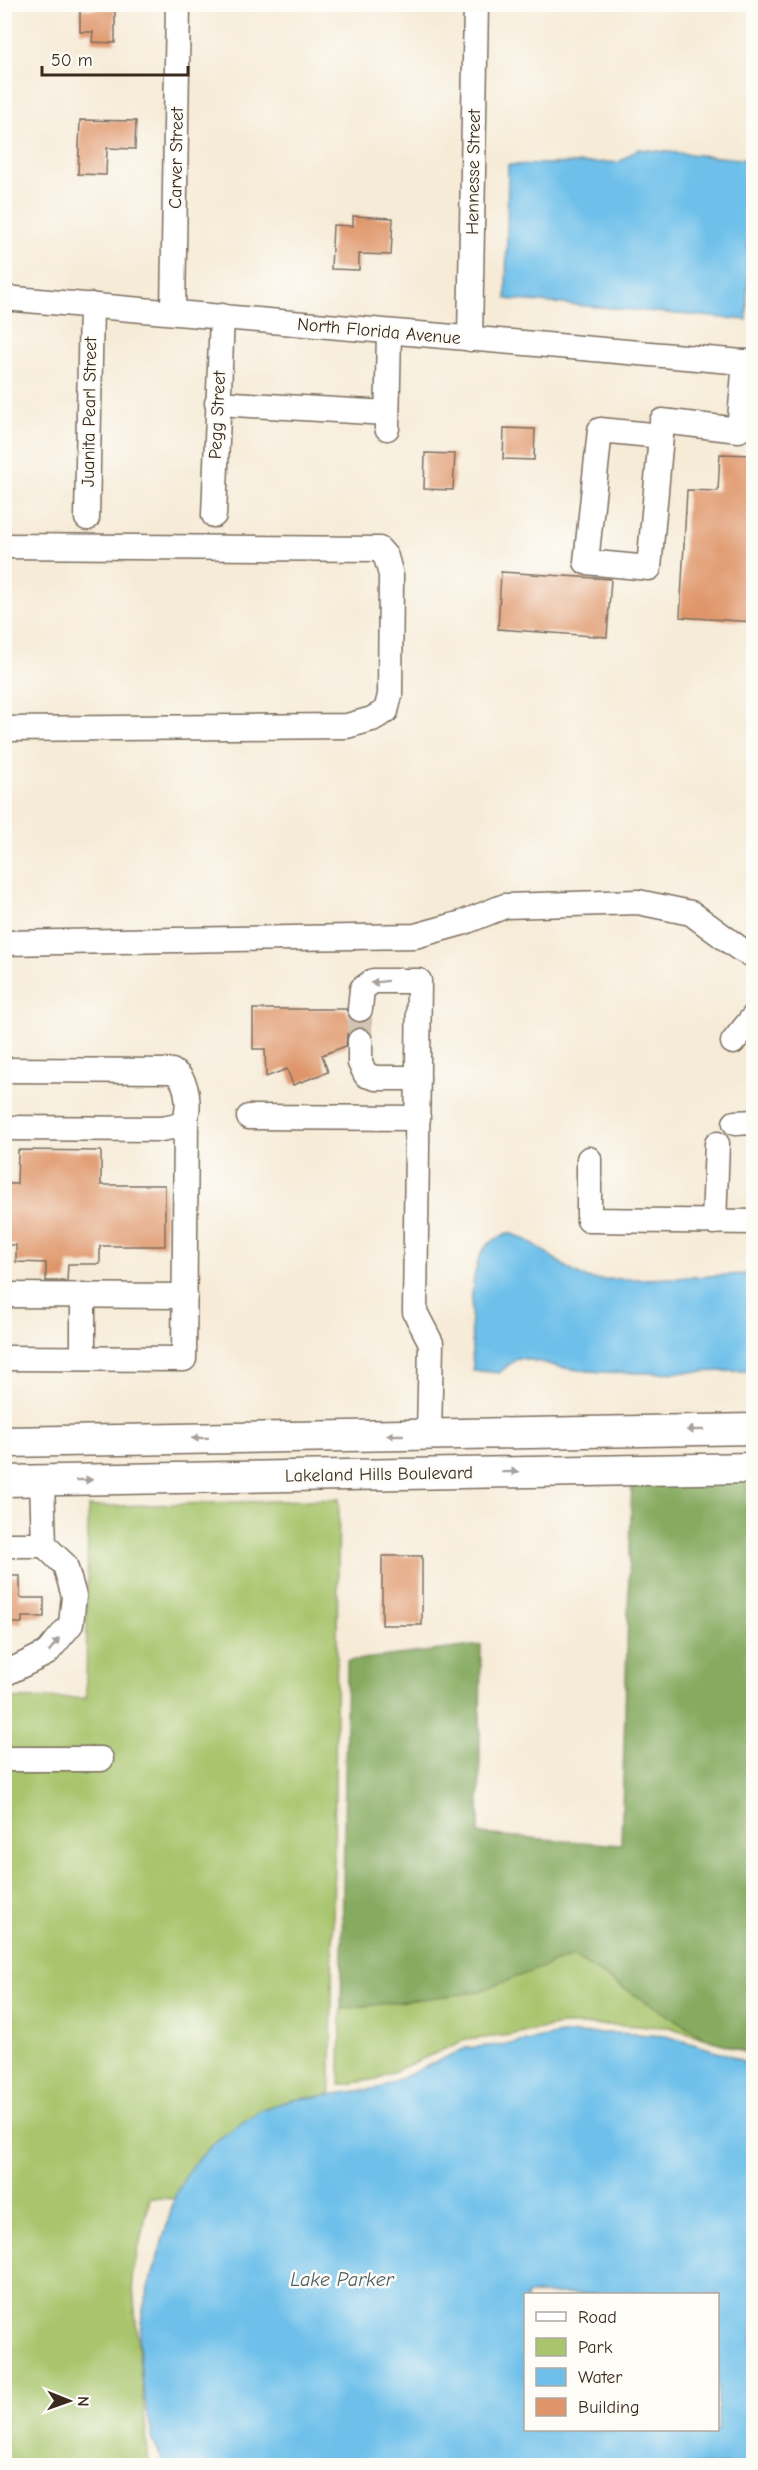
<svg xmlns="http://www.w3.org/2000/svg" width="758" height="2470" font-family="'Comic Neue',sans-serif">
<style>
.green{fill:#a8c56d;stroke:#727846;stroke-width:1.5}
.forest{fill:#86aa60;stroke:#606a3f;stroke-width:1.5}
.water{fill:#6ec0ea;stroke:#547584;stroke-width:1.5;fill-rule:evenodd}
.building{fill:#df9569}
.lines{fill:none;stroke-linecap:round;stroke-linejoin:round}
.minor-tunnel{stroke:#d1c4b2;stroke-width:24;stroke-dasharray:24 12;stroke-linecap:butt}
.minor-casing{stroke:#7c6e5f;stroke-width:27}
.major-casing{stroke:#7c6e5f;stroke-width:33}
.minor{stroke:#fff;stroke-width:24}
.major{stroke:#fff;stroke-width:30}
.oneway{fill:#a79f9a}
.labels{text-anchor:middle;stroke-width:5;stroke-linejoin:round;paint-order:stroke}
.street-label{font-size:18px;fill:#3b2a1e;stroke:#fdfcf7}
.water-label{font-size:20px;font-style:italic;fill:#4d5e65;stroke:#fdfcf7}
</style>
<rect width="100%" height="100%" fill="#fdfcf7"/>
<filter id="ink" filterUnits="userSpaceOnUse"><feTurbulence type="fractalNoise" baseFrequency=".0167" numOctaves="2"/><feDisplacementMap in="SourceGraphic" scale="12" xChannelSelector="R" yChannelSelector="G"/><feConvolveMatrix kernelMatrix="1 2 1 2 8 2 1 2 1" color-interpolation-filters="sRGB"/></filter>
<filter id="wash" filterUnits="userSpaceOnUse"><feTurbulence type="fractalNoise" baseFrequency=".008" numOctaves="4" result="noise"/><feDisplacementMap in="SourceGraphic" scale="24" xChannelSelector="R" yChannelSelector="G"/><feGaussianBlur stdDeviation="1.35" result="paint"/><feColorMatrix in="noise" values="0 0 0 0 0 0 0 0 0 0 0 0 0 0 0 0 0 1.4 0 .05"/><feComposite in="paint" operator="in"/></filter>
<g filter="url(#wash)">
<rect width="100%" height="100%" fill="#f6ebd7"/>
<g class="green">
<polygon points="339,1499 329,2203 150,2198 132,2277 149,2465 5,2465 5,1699 86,1698 88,1507"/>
<polygon points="572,1955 707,2039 669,2027 616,2025 561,2025 509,2035 465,2040 377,2079 340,2085 341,2009 477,1992"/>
</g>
<polygon class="forest" points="753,1478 753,2057 738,2049 707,2039 572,1956 477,1992 341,2009 347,1661 481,1645 479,1834 621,1845 632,1480"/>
<g class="water">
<polygon points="638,149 749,160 747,320 506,299 508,165 619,162"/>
<path d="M507,1233C537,1238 558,1268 587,1278C597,1281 609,1279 619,1279C664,1280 709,1275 753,1274V1371C693,1370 631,1377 571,1369C553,1367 536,1359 517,1358L499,1373L473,1370C472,1337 466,1277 484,1249C488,1242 500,1237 507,1233Z"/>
<path d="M616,2033L666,2036L733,2056L753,2067V2465H165L153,2441L142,2384L139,2342L143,2309L176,2193L192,2166L217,2140L262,2109L291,2100L380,2088L466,2048L511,2044L561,2034ZM526,2294H718V2430H526Z"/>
</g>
<g id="blocks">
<g class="building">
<polygon points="80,9 115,9 115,43 92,42 93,32 80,32"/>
<polygon points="80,120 136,121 135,149 107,148 106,175 78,174"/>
<polygon points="353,216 393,218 391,255 359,254 359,270 331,269 333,225 353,226"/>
<polygon points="504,428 535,429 534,460 503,459"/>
<polygon points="425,453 455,454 453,490 424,489"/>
<polygon points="720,454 753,455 753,622 680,617 687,490 718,491"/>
<polygon points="501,572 611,579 607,637 498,629"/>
<polygon points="253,1009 346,1009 351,1020 358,1023 365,1022 371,1018 371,1033 361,1027 352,1029 347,1034 346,1046 322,1055 328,1072 293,1085 287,1069 266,1077 265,1049 253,1049"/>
<polygon points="18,1150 101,1151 101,1185 165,1185 165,1246 100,1246 100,1264 68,1264 67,1281 46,1281 46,1263 16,1262 16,1245 4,1245 4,1184 17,1184"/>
<rect x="382" y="1556" width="40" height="69"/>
<polygon points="4,1576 20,1576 20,1598 44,1598 44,1617 22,1617 22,1623 4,1623"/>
</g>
</g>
</g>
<g filter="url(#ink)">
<use href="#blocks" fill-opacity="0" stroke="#7c6e5f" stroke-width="1.5"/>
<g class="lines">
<polyline class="minor-tunnel" points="360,1041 360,1009"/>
<defs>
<g id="minor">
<polyline points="4,298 754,363"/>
<polyline points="173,311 178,4"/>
<polyline points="470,339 476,4"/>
<polyline points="217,403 387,413"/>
<polyline points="387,428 389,332"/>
<polyline points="661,436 600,430 586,562 649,568 661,436 662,421 739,430 745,362"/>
<polyline points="214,515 222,316"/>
<polyline points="87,518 91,305"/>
<polyline points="4,546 379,549 386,557 391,575 390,695 386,711 372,719 347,726 4,729"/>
<polyline points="4,943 415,936 462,923 505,906 638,902 691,913 740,949 754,956"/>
<polyline points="360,1009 362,989 373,981 419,981 415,1312 431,1343 429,1435"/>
<polyline points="360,1041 360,1063 366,1075 376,1078 418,1078"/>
<polyline points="733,1042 754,1016"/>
<path d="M4,1070L172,1071C174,1073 178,1074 180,1077C188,1087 192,1116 180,1124C175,1127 167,1128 161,1129L4,1128"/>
<polyline points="249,1117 418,1118"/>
<polyline points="735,1123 754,1122"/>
<polyline points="589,1159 589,1220 754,1222"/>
<polyline points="714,1222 717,1144"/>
<polyline points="4,1295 185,1296"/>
<polyline points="83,1295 83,1358"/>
<polyline points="4,1358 184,1359 186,1118"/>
<polyline points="4,1545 44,1545 42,1481"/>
<polyline points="4,1674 47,1653 71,1624 74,1596 65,1565 44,1545"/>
<polyline points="4,1759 101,1759"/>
</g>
<g id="major">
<polyline points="4,1442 754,1429"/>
<polyline points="4,1481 754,1468"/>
</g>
</defs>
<use href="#minor" class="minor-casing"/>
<use href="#major" class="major-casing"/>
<use href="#minor" class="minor"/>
<use href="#major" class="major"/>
</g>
<defs><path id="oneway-solid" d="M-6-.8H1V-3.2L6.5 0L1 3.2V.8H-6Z" transform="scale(1.5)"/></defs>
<g class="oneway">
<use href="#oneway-solid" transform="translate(379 982) rotate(173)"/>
<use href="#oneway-solid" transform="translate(695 1430) rotate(179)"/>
<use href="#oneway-solid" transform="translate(395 1435) rotate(180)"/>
<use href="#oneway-solid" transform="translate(200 1438) rotate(179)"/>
<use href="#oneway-solid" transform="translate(510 1472) rotate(-1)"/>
<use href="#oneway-solid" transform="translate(84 1480) rotate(-1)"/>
<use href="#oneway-solid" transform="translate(54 1645) rotate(-52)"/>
</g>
</g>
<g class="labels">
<g class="street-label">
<text transform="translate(176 158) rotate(-89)" y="6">Carver Street</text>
<text transform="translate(473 172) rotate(-89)" y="6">Hennesse Street</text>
<text transform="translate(379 331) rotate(5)" y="6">North Florida Avenue</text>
<text transform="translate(89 412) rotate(-89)" y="6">Juanita Pearl Street</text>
<text transform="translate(217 415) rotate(-87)" y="6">Pegg Street</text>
<text transform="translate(379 1474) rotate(-1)" y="6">Lakeland Hills Boulevard</text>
</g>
<g class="water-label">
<text x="342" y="2286">Lake Parker</text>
</g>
</g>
<rect width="758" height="2470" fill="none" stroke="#fdfcf7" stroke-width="24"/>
<rect x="524" y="2293" width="195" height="138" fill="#fdfcf7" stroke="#afa8a0" stroke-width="1.5"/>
<rect x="536" y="2312" width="30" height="9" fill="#ffffff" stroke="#afa8a0" stroke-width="1.5"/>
<text x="578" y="2323" font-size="18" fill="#3b2a1e">Road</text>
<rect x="536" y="2338" width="30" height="18" fill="#a8c56d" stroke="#afa8a0" stroke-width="1.5"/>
<text x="578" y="2353" font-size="18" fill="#3b2a1e">Park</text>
<rect x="536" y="2368" width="30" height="18" fill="#6ec0ea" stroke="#afa8a0" stroke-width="1.5"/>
<text x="578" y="2383" font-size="18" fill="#3b2a1e">Water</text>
<rect x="536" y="2398" width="30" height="18" fill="#df9569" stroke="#afa8a0" stroke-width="1.5"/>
<text x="578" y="2413" font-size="18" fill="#3b2a1e">Building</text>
<g transform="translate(69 2401) rotate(91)" stroke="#fdfcf7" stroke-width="4.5" paint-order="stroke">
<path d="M0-4.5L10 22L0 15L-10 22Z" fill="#3b2a1e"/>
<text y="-9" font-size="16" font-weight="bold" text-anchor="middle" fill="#3b2a1e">N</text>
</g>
<path d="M42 66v9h146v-9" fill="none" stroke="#3b2a1e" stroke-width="3"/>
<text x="51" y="66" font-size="18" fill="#3b2a1e" stroke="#fdfcf7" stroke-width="4.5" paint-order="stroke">50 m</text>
</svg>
